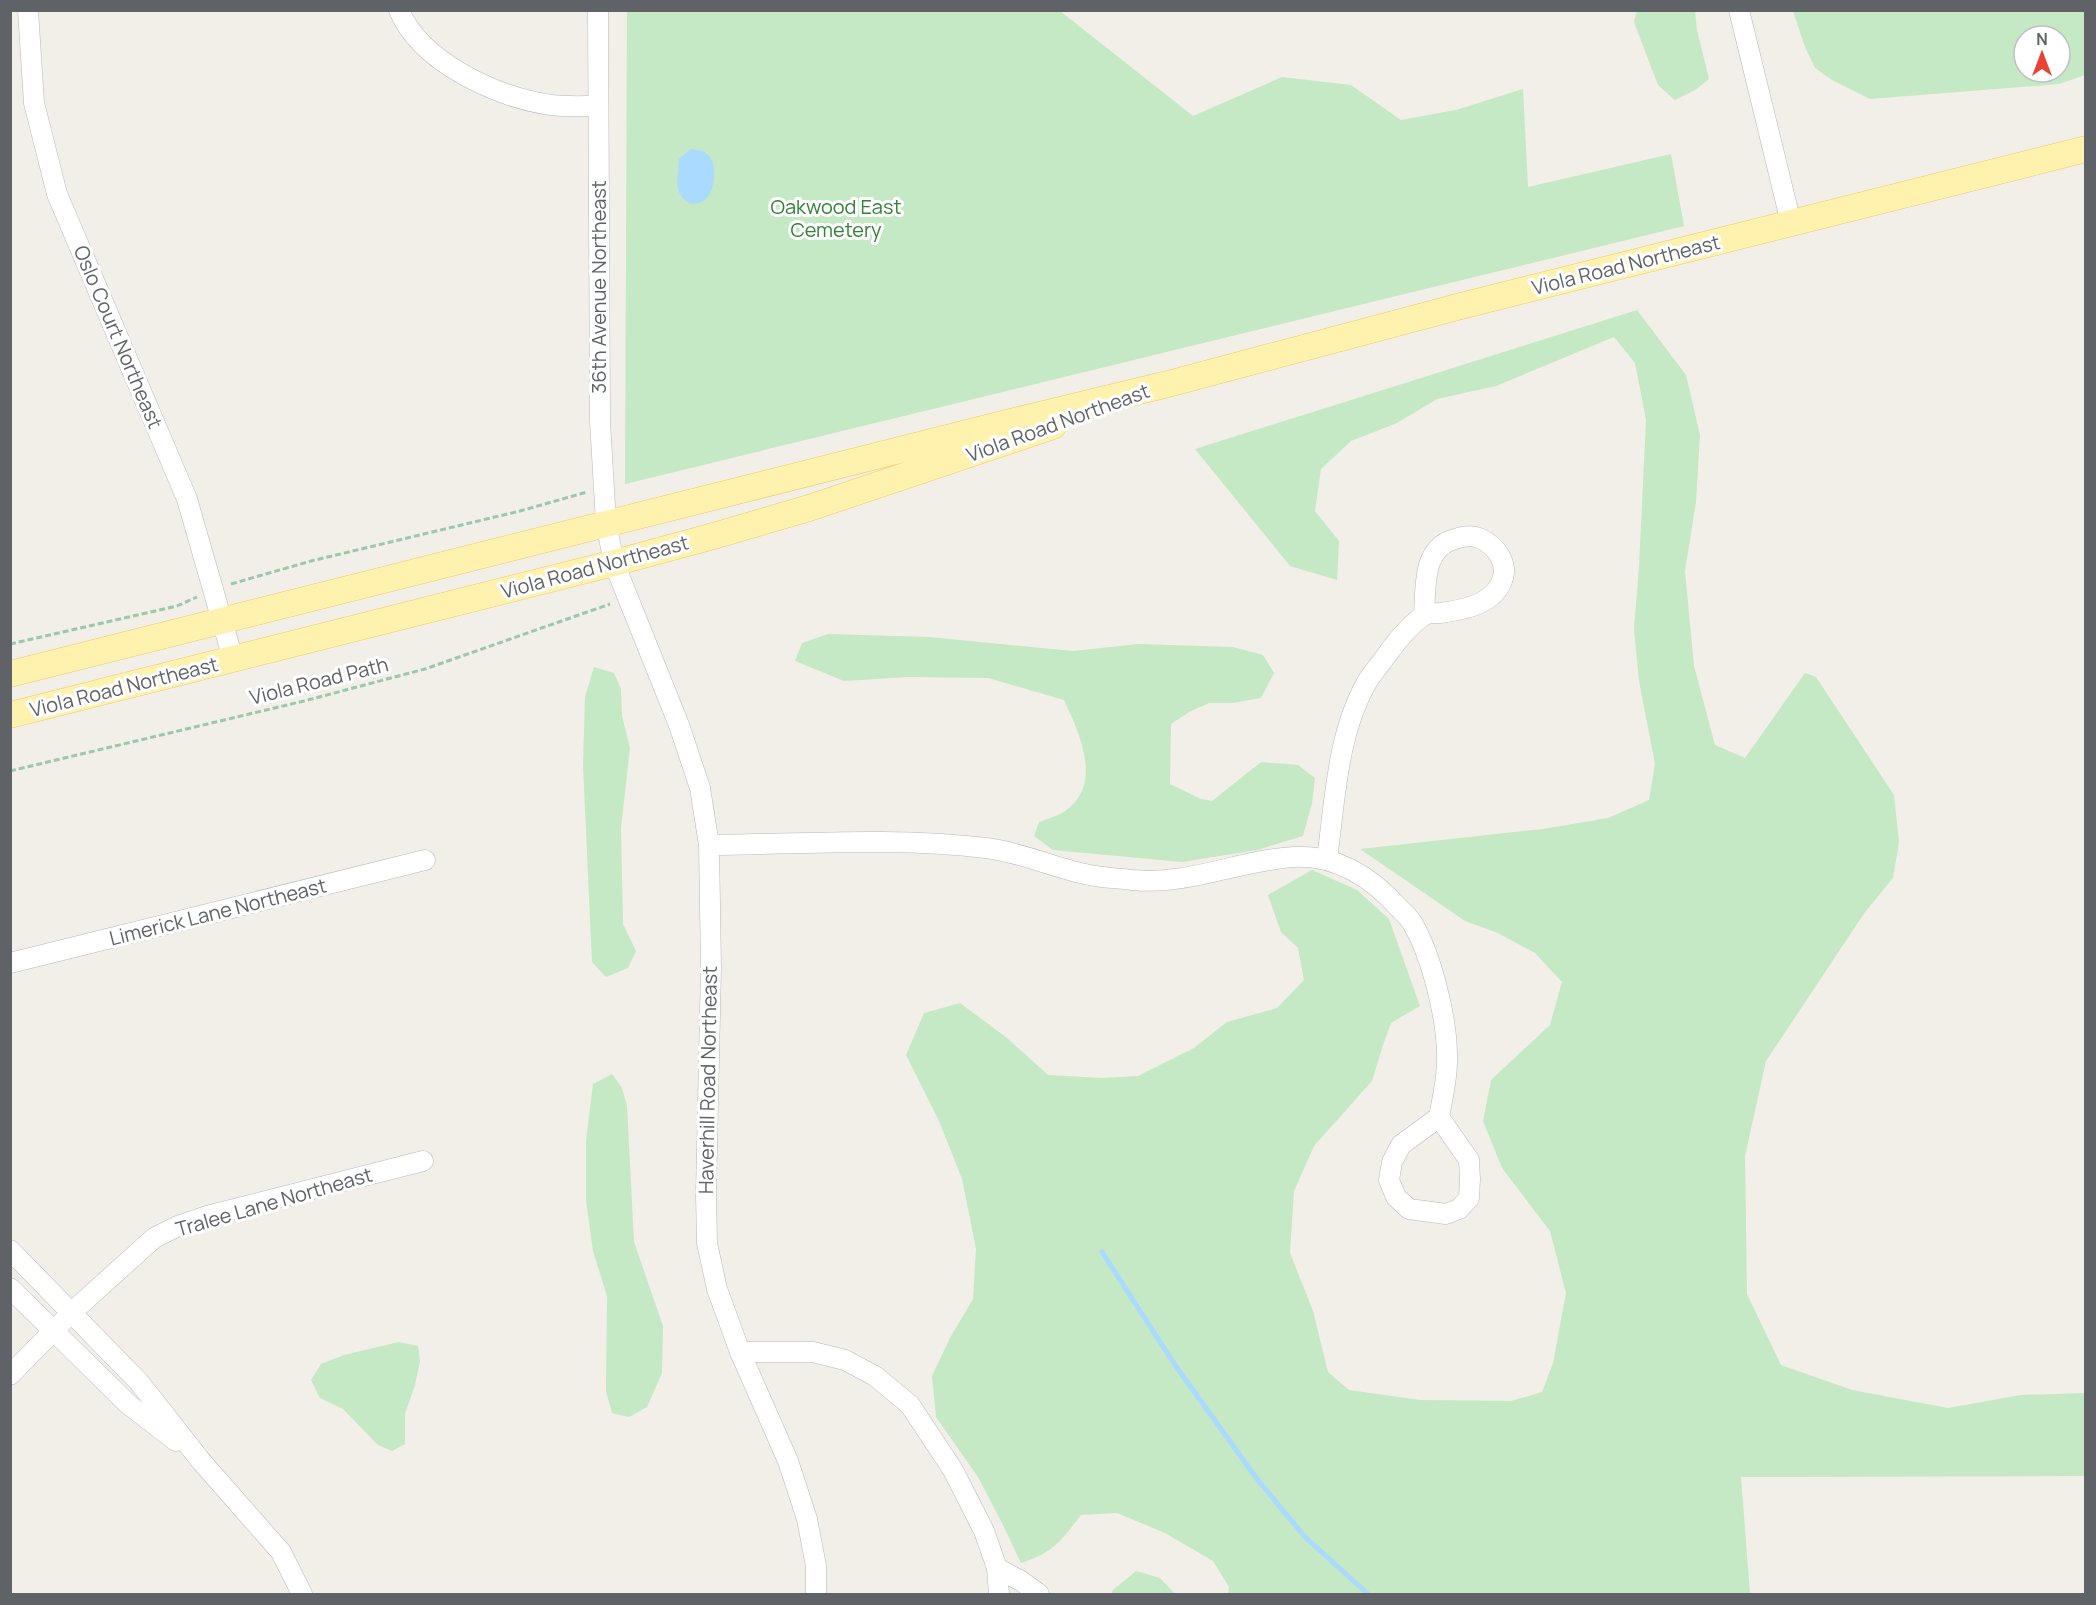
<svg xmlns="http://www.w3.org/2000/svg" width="2096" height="1605" font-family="Manrope,sans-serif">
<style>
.green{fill:#c5e8c5;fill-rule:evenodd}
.water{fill:#aadaff}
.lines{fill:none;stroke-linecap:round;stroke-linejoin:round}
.stream{stroke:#aadaff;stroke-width:5}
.minor-casing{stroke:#b5b8bc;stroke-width:21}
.major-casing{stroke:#f2c960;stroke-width:27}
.path{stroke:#9cc7a9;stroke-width:3;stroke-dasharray:6 3;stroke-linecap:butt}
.minor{stroke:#fff;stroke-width:20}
.major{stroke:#fff2af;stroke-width:26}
.labels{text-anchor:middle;stroke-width:6;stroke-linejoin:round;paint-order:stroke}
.park-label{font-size:20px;fill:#348238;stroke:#fff}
.street-label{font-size:20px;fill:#5f6368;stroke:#fff}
</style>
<rect width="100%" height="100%" fill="#f1efe8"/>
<g class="green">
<polygon points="1637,10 1695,11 1697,30 1709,79 1695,90 1675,100 1658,85 1634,22"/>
<polygon points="627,11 1060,11 1193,116 1282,77 1351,85 1401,120 1456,110 1523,89 1528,187 1671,154 1684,226 625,484"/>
<path d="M1793,11H2085V75L2059,84L1870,99L1832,80L1815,68L1805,47ZM2024,36H2060V72H2024Z"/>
<path d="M1637,310L1686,375L1700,435L1696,502L1685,571L1694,666L1715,745L1745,758L1805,673L1816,677L1894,795L1899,842L1893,878L1865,912L1766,1061L1745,1156L1747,1294L1781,1365L1852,1390L1948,1408L2021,1395L2085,1393V1476L1741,1477L1750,1594H1228L1229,1587L1213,1561L1165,1533L1117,1513L1081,1515C1060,1542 1054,1552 1021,1563L1003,1525L978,1477L936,1417L932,1376L950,1338L973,1299L976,1249L962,1179L939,1121L906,1055L924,1013L960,1003L1007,1038L1048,1075L1102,1078L1138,1076L1194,1048L1227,1022L1277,1008L1304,980L1298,948L1281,932L1268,895L1312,870L1357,890L1389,919L1420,1006L1391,1023L1383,1045L1372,1081L1314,1146L1294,1191L1290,1253L1313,1311L1328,1372L1349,1390L1420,1400L1511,1401L1542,1392L1553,1363L1566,1293L1550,1231L1502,1168L1483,1121L1491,1080L1550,1025L1562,982L1535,953L1498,933L1465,921L1360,849L1543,829L1608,818L1649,800L1655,764L1639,681L1634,629L1639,567L1646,420L1635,363L1614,337L1496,386L1437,399L1397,423L1351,441L1321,469L1315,511L1339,541L1337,580L1290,566L1195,449Z"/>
<path d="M828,634L929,637L1073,651L1138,644L1233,647L1263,655L1274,673L1261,698L1232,703H1209L1189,712L1171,724L1170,784L1201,799L1212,801L1261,762L1298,765L1315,778L1312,803L1303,836L1257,850L1182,862L1053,850L1034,836L1039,822C1047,819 1058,816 1065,811C1104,785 1079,732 1064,700L988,678L908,677L844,681L795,661L802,643Z"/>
<polygon points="594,667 614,673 621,689 622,716 630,748 621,828 623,924 636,951 628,968 606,977 592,962 583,765 585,697"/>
<polygon points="612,1074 622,1088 627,1106 634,1242 663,1326 662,1373 647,1407 629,1417 612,1413 606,1391 607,1296 593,1251 586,1200 586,1141 593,1084"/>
<polygon points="399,1342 418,1346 420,1361 415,1385 405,1414 405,1444 392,1451 378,1445 343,1409 320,1398 311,1380 321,1364 344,1355"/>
<polygon points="1136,1571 1160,1578 1175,1594 1111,1594 1113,1590"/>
</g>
<path class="water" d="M691,149C697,150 704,150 708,155C718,163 715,191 706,199C695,209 680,202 678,188C676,180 679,168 679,159Z"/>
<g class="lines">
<polyline class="stream" points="1102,1252 1175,1365 1257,1479 1305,1537 1368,1594"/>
<defs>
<g id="minor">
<polyline points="28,10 34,103 57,194 187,499 233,659"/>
<path d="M399,10C420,62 498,98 551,105C567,107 583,106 598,106"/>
<polyline points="598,10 600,421 606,523 614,563 679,725 700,788 709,845 711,968 706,1194 707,1243 717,1289 740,1352 788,1461 807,1519 816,1566 816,1594"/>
<polyline points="1739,10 1791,223"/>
<path d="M709,845C801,844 895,837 986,848C1020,852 1052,867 1085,874C1100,878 1117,878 1132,880C1188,886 1239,860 1294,857C1336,855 1371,877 1399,908C1404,913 1411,919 1414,926C1432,958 1446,1016 1447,1052C1448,1074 1443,1096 1439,1117L1401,1145L1392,1162L1389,1180L1396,1197L1409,1209L1446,1214L1459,1209L1469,1198L1470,1179L1469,1160L1439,1117"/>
<path d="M1327,859C1335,801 1337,734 1367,682C1372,673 1380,665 1386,656C1396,642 1409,626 1423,616C1427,613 1435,613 1440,613C1461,610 1489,606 1500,585C1511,565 1497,546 1479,538C1470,534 1460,537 1452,540C1422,550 1426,588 1424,615"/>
<polyline points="10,963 425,860"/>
<polyline points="10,1250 139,1382 201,1461 281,1552 302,1594"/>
<polyline points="10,1288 128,1404 176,1441"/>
<polyline points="740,1352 813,1352 845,1360 875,1376 910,1405 953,1470 984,1531 997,1568 999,1594"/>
<polyline points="10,1375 72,1312 154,1238 178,1226 207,1216 423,1161"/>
<polyline points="997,1568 1021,1581 1039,1594"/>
</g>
<g id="major">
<polyline points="10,674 1035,416 1168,384 1461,306 2086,149"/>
<polyline points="10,715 614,563 717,535 809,508 1053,426"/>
</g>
</defs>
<use href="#minor" class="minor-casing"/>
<use href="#major" class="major-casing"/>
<g class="path">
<polyline points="231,584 311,561 520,511 587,492"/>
<polyline points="10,644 177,606 197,597"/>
<polyline points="10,771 304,701 425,669 610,604"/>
</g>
<use href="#minor" class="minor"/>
<use href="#major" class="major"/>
</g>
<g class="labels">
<g class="park-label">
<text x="836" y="214">Oakwood East<tspan x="836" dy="23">Cemetery</tspan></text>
</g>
<g class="street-label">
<text transform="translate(1626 265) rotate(-14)" y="7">Viola Road Northeast</text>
<text transform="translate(599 287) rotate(-90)" y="7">36th Avenue Northeast</text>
<text transform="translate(118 337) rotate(67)" y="7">Oslo Court Northeast</text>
<text transform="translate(1058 423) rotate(-20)" y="7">Viola Road Northeast</text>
<text transform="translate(595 567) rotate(-15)" y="7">Viola Road Northeast</text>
<text transform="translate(319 681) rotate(-14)" y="7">Viola Road Path</text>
<text transform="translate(124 687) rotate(-14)" y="7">Viola Road Northeast</text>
<text transform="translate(218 912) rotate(-14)" y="7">Limerick Lane Northeast</text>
<text transform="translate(708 1080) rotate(-89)" y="7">Haverhill Road Northeast</text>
<text transform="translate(274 1202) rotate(-16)" y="7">Tralee Lane Northeast</text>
</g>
</g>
<rect width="2096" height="1605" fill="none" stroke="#5f6368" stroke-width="24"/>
<g transform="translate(2042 54)"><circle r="28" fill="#ffffff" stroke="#bfc1c3" stroke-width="1.5"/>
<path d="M0-4.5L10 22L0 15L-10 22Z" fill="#ea4335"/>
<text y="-9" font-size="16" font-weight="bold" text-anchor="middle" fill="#5f6368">N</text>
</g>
</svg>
